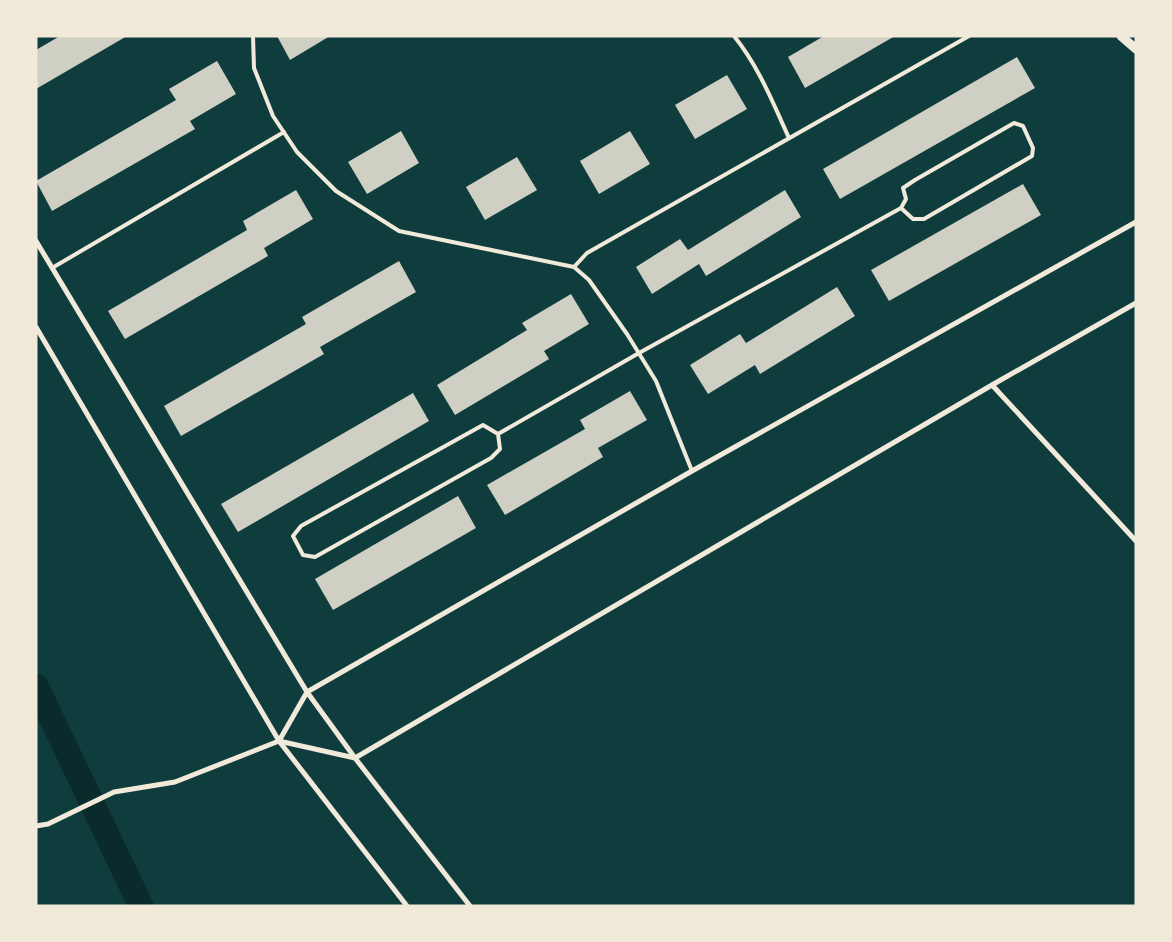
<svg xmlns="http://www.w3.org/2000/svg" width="1172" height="942" font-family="Spectral,serif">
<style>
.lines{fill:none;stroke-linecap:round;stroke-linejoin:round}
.canal{stroke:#0a2a2b;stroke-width:25}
.building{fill:#cfcfc3}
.service{stroke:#f1e9da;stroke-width:4}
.minor{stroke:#f1e9da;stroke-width:5}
.tertiary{stroke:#f1e9da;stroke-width:9}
</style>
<rect width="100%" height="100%" fill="#0f3d3e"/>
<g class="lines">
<polyline class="canal" points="36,686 141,906"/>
</g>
<g class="building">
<polygon points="60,36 127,36 36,89 36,50"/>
<polygon points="277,36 330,36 290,60"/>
<polygon points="824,36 895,36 805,88 788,57"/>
<polygon points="1017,57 1035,88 840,199 823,169"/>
<polygon points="217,61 236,94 190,121 195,129 52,211 36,181 176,100 169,89"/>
<polygon points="727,75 747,109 695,139 675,105"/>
<polygon points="401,131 419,163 367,194 348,162"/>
<polygon points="630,131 650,164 599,194 580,161"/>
<polygon points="517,157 537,190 485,220 466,187"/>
<polygon points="1023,184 1041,215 889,301 871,270"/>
<polygon points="296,190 313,219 264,248 268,256 125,339 108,311 247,230 243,221"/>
<polygon points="785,190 801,217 706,276 699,264 652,294 636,267 680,239 688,250"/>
<polygon points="399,261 416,292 320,347 324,354 181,436 164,406 306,324 302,317"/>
<polygon points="837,287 855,316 760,374 755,365 708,394 690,365 740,334 746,343"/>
<polygon points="571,294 589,324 544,351 549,359 455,415 437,385 527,330 522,323"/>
<polygon points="630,391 647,420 598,448 603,457 505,515 487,485 585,429 580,420"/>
<polygon points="413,393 429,421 238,532 221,504"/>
<polygon points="458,496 476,528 333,610 315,579"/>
</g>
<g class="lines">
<g class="service">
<polyline points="253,36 254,68 273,116 297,152 336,191 399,231 574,267 589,280 627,334 656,381 692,471"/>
<path d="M734,36C759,67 773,103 789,138"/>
<polyline points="574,267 587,253 969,36"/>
<polyline points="52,268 284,132"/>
<polyline points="498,434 500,449 491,458 315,557 303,555 293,536 301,526 483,425 498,434 639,353 901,208 906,199 903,188 915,180 1014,123 1023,126 1033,148 1032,156 924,219 913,219 901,208"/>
</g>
<g class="minor">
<polyline points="36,241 307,692 355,758 470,906"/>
<polyline points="36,327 279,741 407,906"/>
<polyline points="992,385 1136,541"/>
<polyline points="279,741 307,692 692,471 1136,222"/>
<polyline points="36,826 48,824 114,792 175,782 279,741 355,758 992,385 1136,303"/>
</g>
<polyline class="tertiary" points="1121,36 1136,49"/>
</g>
<rect width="1172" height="942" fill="none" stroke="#f1e9da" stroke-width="75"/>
</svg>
